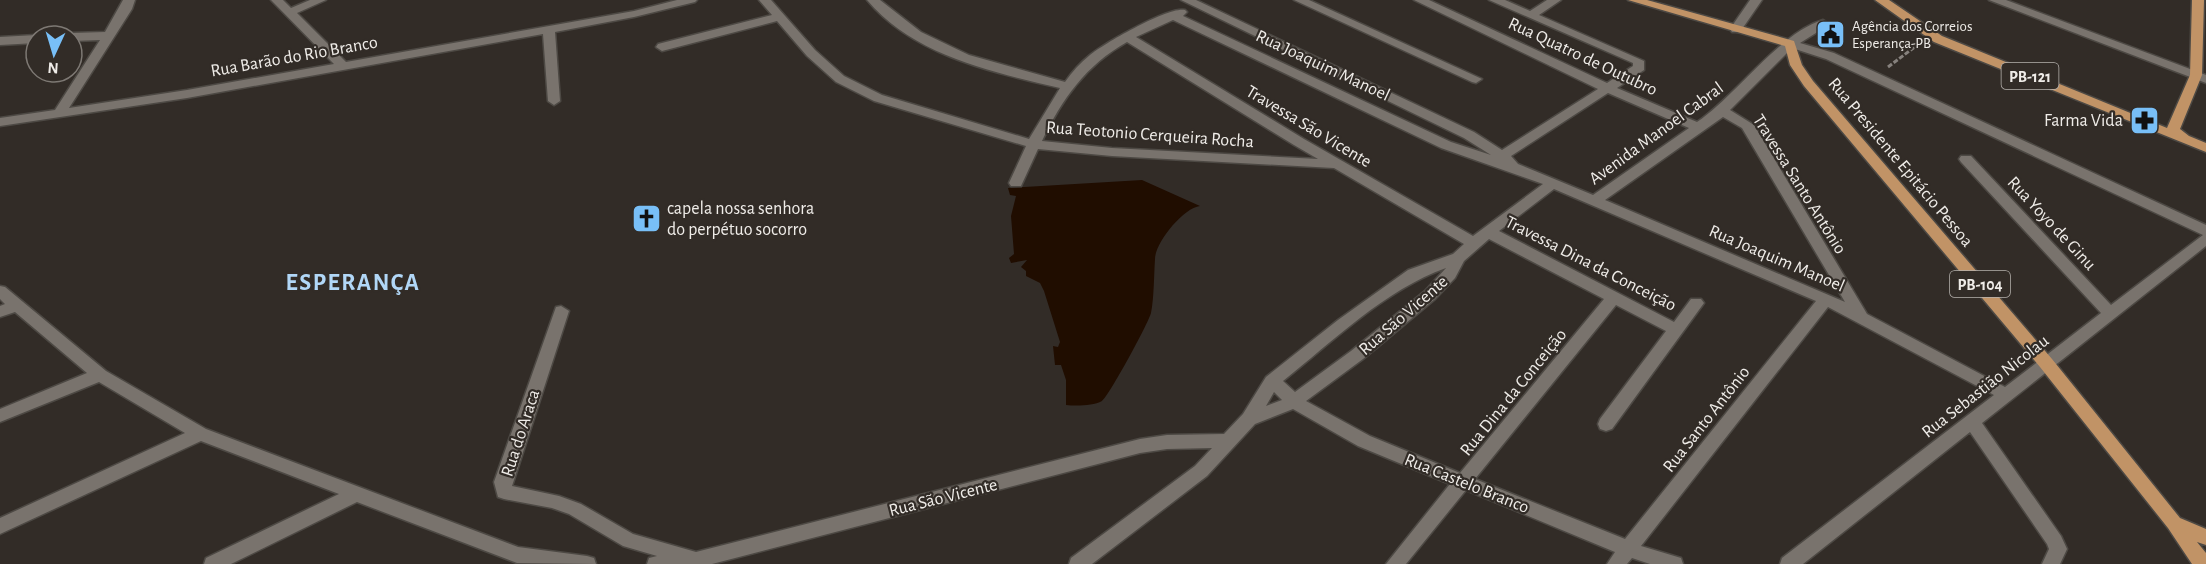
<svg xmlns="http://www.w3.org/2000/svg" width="2206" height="564" font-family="'Alegreya Sans',sans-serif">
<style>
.water{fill:#200d00}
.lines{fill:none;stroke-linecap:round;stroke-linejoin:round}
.minor-casing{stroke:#4d4944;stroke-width:3}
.major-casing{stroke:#4d4944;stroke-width:3}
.path{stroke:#86817d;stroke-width:3;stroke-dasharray:5 2;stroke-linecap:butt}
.minor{fill:#79736d;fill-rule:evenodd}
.major{fill:#c19366;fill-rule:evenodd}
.labels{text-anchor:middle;stroke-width:4.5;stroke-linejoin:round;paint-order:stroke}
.far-poi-label{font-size:15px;fill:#efece8;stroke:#322c27;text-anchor:start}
.shield{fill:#322c27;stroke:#b6b2ae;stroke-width:1.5}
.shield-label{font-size:16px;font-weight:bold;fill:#efece8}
.street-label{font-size:18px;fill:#efece8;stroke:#322c27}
.poi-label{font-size:18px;fill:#efece8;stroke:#322c27;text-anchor:end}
.district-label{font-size:24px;font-weight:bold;letter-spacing:1.5px;fill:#b1d7f7;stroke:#322c27}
</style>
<rect width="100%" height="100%" fill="#322c27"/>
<path class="water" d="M1142,180L1200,206C1183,208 1155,243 1155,259C1154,274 1154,299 1151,313C1148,324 1109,396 1102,401C1093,406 1076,406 1066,405V380L1061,365H1055L1053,346L1058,347L1060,342L1044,291L1040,283L1026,276V271L1021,267L1027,260L1011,263L1009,258L1014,254L1011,216L1016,196L1010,195L1008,188Z"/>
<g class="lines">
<defs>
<g id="minor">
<polygon points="123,0 135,0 132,9 69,108 187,90 334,64 271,0 283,0 291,8 310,0 326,0 297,13 346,62 634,11 677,0 697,0 695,2 634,17 555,32 560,101 554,105 548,101 543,34 187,98 0,126 0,118 55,110 100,40 72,41 72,36 67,36 72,33 105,32"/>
<path d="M759,0H771L815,50L844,76L882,95L1029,139L1060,88C993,72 914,56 867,0H880L921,32L969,55L1065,82C1072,72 1080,63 1090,55C1105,43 1169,6 1185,10L1187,12L1183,16L1451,142L1491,155L1464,138L1181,0H1196L1474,132L1502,150L1598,89L1414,0H1429L1607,83L1633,66V63L1489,0H1505L1530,11L1547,0H1561L1539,15L1644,61V70L1617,88L1697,122C1736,96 1780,32 1823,20L1829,24L1827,26L1800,43L1834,53L2206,225V246L1982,423L2061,536L2067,549L2060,564H2042L2049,549L2047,544L1970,432L1803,564H1780L1782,558L1994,395L1828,307L1641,546L1681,558L1683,564H1650L1632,558L1627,564H1607L1615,552L1466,490L1406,564H1386L1450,484L1358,446L1293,409L1255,424L1207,476L1092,564H1069L1071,558L1195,466L1212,448L1167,449L1140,453L712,564H647L649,558L657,556L623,546L569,514L552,508L504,499L498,497L494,482L556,307L561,306L569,311L512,486L559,496L581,504L633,534L696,552L1140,439L1167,435L1224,434L1243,414L1266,377L1338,320L1408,270L1453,254L1464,244L1334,168L1112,156L1038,149L1021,186H1011L1009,183L1026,146L874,101L836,82L807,56L777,21L662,51L656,47L658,44L772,15ZM1173,20L1441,148L1543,184L1473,236L1304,139L1136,37ZM1127,42L1294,145L1318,159L1112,148L1042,141C1062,99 1086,65 1127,42ZM1792,48L1826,59L2203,235L2111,305L1971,156H1961L1959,159L1961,162L2101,313L2005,387L1867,314L1754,125L1730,110ZM1608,93L1689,128L1593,195L1518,164L1511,156ZM1723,117L1742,128L1845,302L1605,200ZM1554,189L1816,301L1625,539L1475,479L1616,305L1666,331L1600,419L1598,424L1600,429L1606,431L1612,429L1704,303L1701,299H1691L1674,322L1499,231ZM1489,239L1604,299L1460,473L1370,436L1306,401L1363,359L1435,299L1455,278L1464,261ZM1446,268L1425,291L1351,351L1295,392L1283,381C1332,342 1386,289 1446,268ZM1274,392L1282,400L1266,406Z"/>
<polygon points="1294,0 1309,0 1482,79 1476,83 1472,82"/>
<polygon points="1750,0 1762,0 1740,32 1732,32 1730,29"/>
<polygon points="1989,0 2006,0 2206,75 2206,83"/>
<polygon points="36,35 38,36 36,36 36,43 0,45 0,37"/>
<polygon points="0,286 5,287 106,371 206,429 518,547 587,556 594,558 596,564 517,563 357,502 231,564 204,564 206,558 339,494 201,441 0,534 0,518 185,433 99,382 0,422 0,409 87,373 15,312 0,317 0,306 5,304 0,299"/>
</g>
<g id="major">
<polygon points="1628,0 1647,0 1794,41 1802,65 1813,81 2052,359 2180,518 2206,529 2206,545 2197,542 2206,553 2206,564 2192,564 2168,528 2040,367 1804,86 1790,65 1785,46"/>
<polygon points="1875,0 1889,0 1942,36 2167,128 2190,75 2192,0 2204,0 2202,75 2180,129 2189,136 2206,143 2206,152 1934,42"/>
</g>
</defs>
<use href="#minor" class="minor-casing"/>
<use href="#major" class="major-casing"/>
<polyline class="path" points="1888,67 1920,43"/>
<use href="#minor" class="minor"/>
<use href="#major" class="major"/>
</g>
<defs>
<symbol id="civic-square" viewBox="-11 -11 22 22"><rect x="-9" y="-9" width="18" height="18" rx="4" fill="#78bff7" stroke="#322c27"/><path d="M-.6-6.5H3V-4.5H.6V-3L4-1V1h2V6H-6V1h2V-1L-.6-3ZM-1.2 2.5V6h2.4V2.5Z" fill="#111"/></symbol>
<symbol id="pharmacy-square" viewBox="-11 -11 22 22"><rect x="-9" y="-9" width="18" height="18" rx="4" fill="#78bff7" stroke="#322c27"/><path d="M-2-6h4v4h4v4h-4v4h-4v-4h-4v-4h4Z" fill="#111"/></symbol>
<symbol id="church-square" viewBox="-11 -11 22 22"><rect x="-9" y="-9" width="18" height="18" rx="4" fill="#78bff7" stroke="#322c27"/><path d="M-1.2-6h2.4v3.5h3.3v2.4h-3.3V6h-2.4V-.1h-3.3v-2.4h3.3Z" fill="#111"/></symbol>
</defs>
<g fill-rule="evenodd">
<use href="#civic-square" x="1814" y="18" width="33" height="33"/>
<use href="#pharmacy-square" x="2128" y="104" width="33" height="33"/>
<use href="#church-square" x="630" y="202" width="33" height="33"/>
</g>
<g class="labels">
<g class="far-poi-label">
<text x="1852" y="31">Agência dos Correios<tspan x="1852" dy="17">Esperança-PB</tspan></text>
</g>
<g class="shield">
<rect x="2001.5" y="63" width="57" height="26" rx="4.5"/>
<rect x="1950" y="271" width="60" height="26" rx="4.5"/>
</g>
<g class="shield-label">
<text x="2030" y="82">PB-121</text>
<text x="1980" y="290">PB-104</text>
</g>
<g class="street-label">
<text transform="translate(294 56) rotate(-10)" y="6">Rua Barão do Rio Branco</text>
<text transform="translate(1583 56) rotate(25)" y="6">Rua Quatro de Outubro</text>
<text transform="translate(1323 65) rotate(25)" y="6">Rua Joaquim Manoel</text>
<text transform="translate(1309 126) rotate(31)" y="6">Travessa São Vicente</text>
<text transform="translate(1656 133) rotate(-36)" y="6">Avenida Manoel Cabral</text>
<text transform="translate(1150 134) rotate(4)" y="6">Rua Teotonio Cerqueira Rocha</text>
<text transform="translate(1901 162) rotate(50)" y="6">Rua Presidente Epitácio Pessoa</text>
<text transform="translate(1800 184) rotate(58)" y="6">Travessa Santo Antônio</text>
<text transform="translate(2052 223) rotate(47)" y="6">Rua Yoyo de Ginu</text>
<text transform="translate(1777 258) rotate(23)" y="6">Rua Joaquim Manoel</text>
<text transform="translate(1591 263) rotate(27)" y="6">Travessa Dina da Conceição</text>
<text transform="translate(1403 315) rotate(-41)" y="6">Rua São Vicente</text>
<text transform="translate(1985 386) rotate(-38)" y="6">Rua Sebastião Nicolau</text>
<text transform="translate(1513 392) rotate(-51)" y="6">Rua Dina da Conceição</text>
<text transform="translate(1706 419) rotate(-52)" y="6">Rua Santo Antônio</text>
<text transform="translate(520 433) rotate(-72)" y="6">Rua do Araca</text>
<text transform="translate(1467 483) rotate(22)" y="6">Rua Castelo Branco</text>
<text transform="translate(943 497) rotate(-14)" y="6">Rua São Vicente</text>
</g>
<g class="poi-label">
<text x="2123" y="126">Farma Vida</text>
<text x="667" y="214" text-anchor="start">capela nossa senhora<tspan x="667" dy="21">do perpétuo socorro</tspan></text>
</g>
<g class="district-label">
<text x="353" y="290">ESPERANÇA</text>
</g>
</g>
<g transform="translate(54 54) rotate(184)"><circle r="28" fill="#322c27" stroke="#7e7974" stroke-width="1.5"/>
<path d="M0-4.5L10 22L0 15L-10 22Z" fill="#78bff7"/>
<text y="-9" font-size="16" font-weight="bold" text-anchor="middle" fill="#efece8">N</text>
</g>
</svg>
